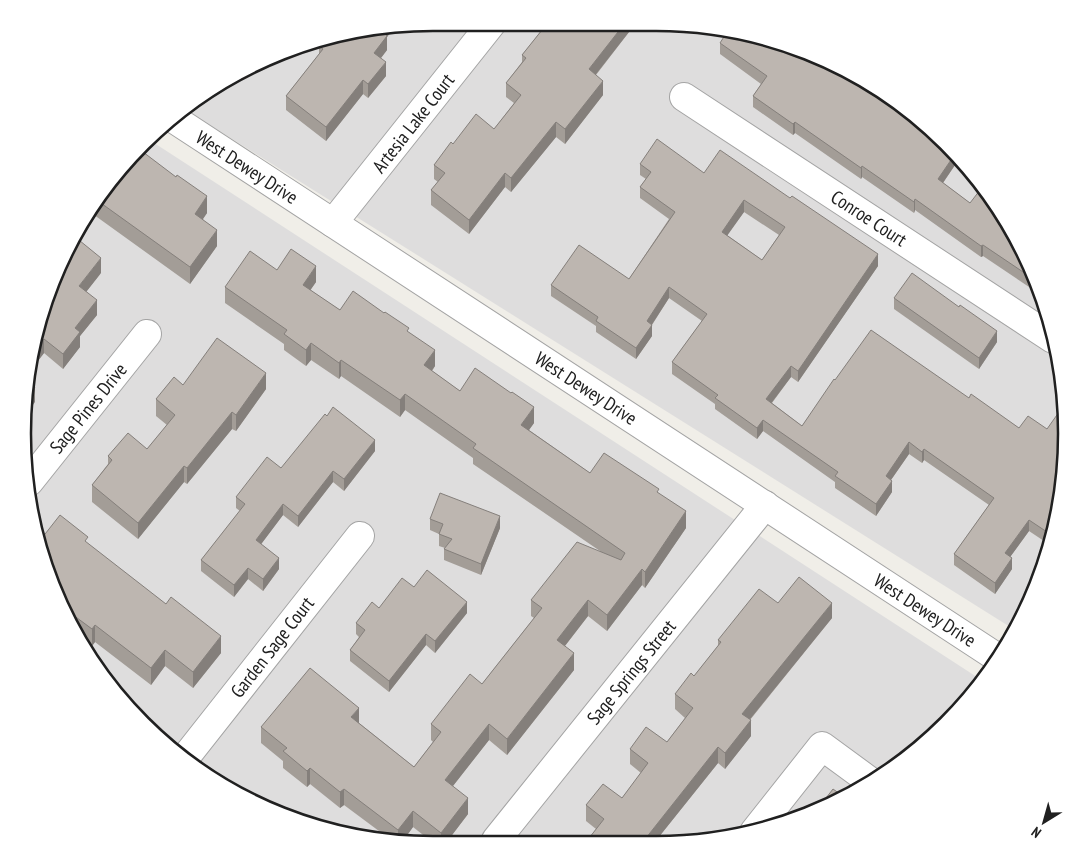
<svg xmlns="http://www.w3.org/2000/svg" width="1089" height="867" font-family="'PT Sans Narrow',sans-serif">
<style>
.residential{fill:#dedddd}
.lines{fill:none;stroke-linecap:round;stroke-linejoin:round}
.minor-casing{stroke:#a4a4a4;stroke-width:30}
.minor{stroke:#fff;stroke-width:28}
.wall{fill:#a39d97;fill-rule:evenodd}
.shaded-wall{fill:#847f7b}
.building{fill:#bdb6b0;stroke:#847f7b;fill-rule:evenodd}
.labels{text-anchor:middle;stroke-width:5;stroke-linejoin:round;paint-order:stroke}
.street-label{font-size:19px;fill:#202020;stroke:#fff}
.rim{fill:none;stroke:#202020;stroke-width:2.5}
</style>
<rect width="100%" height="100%" fill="#f0eee8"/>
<g class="residential">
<polygon points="434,23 682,23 788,44 926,124 1012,228 1045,302 1063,380 1066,461 1052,540 1024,616 1015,630 186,110 228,77 327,36"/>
<polygon points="148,139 983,681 981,684 926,743 861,790 762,830 683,844 354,837 276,813 205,775 125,705 77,639 36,540 23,433 37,327 78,228 143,143"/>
</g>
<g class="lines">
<defs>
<g id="minor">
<polyline points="684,97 1053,339"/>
<polyline points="174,119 998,658"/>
<polyline points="333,223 492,23"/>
<polyline points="29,482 147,334"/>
<polyline points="185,758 360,536"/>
<polyline points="754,832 822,746 871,782"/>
<polyline points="496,840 765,505"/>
</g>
</defs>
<use href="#minor" class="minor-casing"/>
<use href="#minor" class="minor"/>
</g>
<g class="wall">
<polygon points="546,23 636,23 596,75 603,95 565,144 556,137 511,192 505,187 469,234 431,205 431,190 438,182 434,179 434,165 453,144 494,129 514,103 506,97 506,83 522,62 522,55 545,26"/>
<polygon points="387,36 387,50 381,58 386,76 368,98 363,94 326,141 286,110 286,96 319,54 319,46"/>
<polygon points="720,43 957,162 943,183 970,203 1036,283 1032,289 983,256 981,257 915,210 914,213 862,177 861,179 795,133 793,135 753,107 753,96 761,84 720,54"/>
<polygon points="135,153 207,213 203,219 217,246 190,284 90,212"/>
<path d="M640,164L704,173L878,266L798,382L791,377L772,403L802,426L835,380L969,398L1019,428L1066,461L1052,540L1050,545L1029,531L1010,557L1012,569L995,594L954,565V554L989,505L924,460L922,463L909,454L891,480L892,492L876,516L835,488V482L763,431L757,439L715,409V404L672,374V362L702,321L669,298L652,325V336L636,359L596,332V326L551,296V285L629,279L669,219L640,198V187L646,179L640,175ZM744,212L779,235L762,260L727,235Z"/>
<polygon points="277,270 316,282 310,290 340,310 409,333 435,366 432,371 460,391 534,423 529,430 590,473 659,493 686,528 645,588 642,585 607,631 588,616 565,646 574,670 507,755 489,740 453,786 468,814 449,839 427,838 413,827 405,838 387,837 344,805 340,808 310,784 307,787 283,768 283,761 261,743 261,727 359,723 414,767 433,742 431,740 431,724 482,684 534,618 531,616 531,600 600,551 473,464 473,458 405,410 400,417 341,376 339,379 311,360 306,366 284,350 284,344 225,303 225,287"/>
<polygon points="101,273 86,292 97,315 80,336 80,347 63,369 44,353 31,370 37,327"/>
<polygon points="894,298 997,342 979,369 894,309"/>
<polygon points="183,385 266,389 236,431 232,429 187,484 184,482 138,539 92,502 92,485 108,464 108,456 147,449 167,425 156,416 156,399"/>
<polygon points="375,451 344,491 333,482 298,527 283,515 261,544 279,569 263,591 248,579 234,597 201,571 201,560 240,511 236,508 236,497 281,468"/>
<polygon points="430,519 500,528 481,575 444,560 444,549 445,548 439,546 439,534 430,530"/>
<polygon points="38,543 88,544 221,653 193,688 165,666 151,685 95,642 92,646 75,633"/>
<polygon points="414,587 467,613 435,653 426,645 389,692 350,661 350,650 359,637 356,634 356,623 379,608"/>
<polygon points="778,603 832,618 750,720 751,736 725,769 718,763 654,843 586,842 596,829 586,821 586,805 622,798 641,773 630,764 630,749 667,742 685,718 675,709 675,694 694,676 718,646 718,640"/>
</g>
<g class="shaded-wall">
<polygon points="625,23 636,23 589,83 589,69"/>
<polygon points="394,28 381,45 381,29"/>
<polygon points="387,36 387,50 374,67 374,53"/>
<polygon points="386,62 386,76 368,98 368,84"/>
<polygon points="363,80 363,94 326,141 326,127"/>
<polygon points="603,81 603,95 565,144 565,129"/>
<polygon points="556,122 556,137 511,192 511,178"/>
<polygon points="795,122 795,133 793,135 793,124"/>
<polygon points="953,157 957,162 938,190 938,179"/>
<polygon points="862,166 862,177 861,179 861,168"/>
<polygon points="505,173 505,187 469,234 469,220"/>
<polygon points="207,196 207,213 195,230 195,214"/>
<polygon points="915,199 915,210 914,213 914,202"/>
<polygon points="744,200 744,212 722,243 722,232"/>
<polygon points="217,230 217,246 190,284 190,267"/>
<polygon points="983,245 983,256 981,257 981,246"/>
<polygon points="878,254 878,266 798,382 798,371"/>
<polygon points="101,258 101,273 79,301 79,286"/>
<polygon points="316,266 316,282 303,301 303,285"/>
<polygon points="1033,276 1036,283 1032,289 1032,278"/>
<polygon points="669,287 669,298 647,332 652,325 652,336 636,359 636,348 647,321"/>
<polygon points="97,300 97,315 80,336 80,347 63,369 63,354 75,328"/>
<polygon points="997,331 997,342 979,369 979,358"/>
<polygon points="44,339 44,353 31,370 33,352"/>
<polygon points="311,343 311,360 306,366 306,350"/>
<polygon points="435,350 435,366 424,381 424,365"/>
<polygon points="341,360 341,376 339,379 339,363"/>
<polygon points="791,366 791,377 766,410 766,399"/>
<polygon points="266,373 266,389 236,431 236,415"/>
<polygon points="35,387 35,402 25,416 27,398"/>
<polygon points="405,394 405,410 400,417 400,400"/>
<polygon points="534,407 534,423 521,441 521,425"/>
<polygon points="232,412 232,429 187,484 187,468"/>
<polygon points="763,420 763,431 757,439 757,428"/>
<polygon points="375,440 375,451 344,491 344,479"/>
<polygon points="909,442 909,454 886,487 886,476"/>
<polygon points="924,449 924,460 922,463 922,452"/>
<polygon points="184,466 184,482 138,539 138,523"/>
<polygon points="333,471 333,482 298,527 298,516"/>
<polygon points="892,481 892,492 876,516 876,504"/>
<polygon points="283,504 283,515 256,551 256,540"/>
<polygon points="686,511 686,528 645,588 645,572"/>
<polygon points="500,516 500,528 481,575 481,564"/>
<polygon points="1029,520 1029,531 1005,564 1005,553"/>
<polygon points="279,558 279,569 263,591 263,579"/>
<polygon points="1012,558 1012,569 995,594 995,583"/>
<polygon points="248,568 248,579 234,597 234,585"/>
<polygon points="642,569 642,585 607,631 607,615"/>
<polygon points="588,600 588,616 557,656 557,640"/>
<polygon points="467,602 467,613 435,653 435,641"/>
<polygon points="832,603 832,618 742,729 742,714"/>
<polygon points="95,625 95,642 92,646 92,629"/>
<polygon points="426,634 426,645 389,692 389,681"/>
<polygon points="221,636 221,653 193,688 193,672"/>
<polygon points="165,650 165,666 151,685 151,668"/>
<polygon points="574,653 574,670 507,755 507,739"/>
<polygon points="359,708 359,724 351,717"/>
<polygon points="751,720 751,736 725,769 725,753"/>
<polygon points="489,724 489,740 445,796 445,780"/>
<polygon points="718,747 718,763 654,843 642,843"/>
<polygon points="310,768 310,784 307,787 307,771"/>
<polygon points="344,789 344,805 340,808 340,792"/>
<polygon points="468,798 468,814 449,839 441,838 441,833"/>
<polygon points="413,811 413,827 405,838 398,838 398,830"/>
</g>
<g class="building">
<polygon points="546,23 625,23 589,69 603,81 565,129 556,122 511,178 505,173 469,220 431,190 445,173 434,165 451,142 453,144 476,114 494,129 521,95 506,83 526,58 522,55 546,25 545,24"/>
<polygon points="381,29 381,30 387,36 374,53 386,62 368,84 363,80 326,127 286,96 323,49 319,46 326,37"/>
<polygon points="727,32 788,44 861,77 926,124 953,157 938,179 970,203 980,190 1012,228 1033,276 1032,278 983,245 981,246 915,199 914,202 862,166 861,168 795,122 793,124 753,96 767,76 720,43"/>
<path d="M657,139L704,173L720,150L790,198L792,196L878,254L798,371L791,366L766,399L802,426L834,379L835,380L871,330L969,398L971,394L1019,428L1028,416L1047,429L1064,405L1066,461L1053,536L1029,520L1005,553L1012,558L995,583L954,554L994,498L924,449L922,452L909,442L886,476L892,481L876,504L835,476L838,472L763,420L757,428L715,398L718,395L672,362L707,314L669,287L647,321L652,325L636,348L596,321L598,317L551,285L579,245L629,279L675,212L640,187L651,172L640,164ZM744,200L785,227L762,260L722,232Z"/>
<polygon points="143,152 176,177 177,175 207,196 195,214 217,230 190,267 98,201 135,153 140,157"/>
<polygon points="74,236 101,258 79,286 97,300 75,328 80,332 63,354 44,339 33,352 37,327"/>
<polygon points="291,249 316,266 303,285 340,310 353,291 384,313 385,312 409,328 407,331 435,350 424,365 460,391 475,368 511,393 512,392 534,407 521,425 590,473 604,453 659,489 657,492 686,511 645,572 642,569 607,615 588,600 557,640 574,653 507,739 489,724 445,780 468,798 441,833 413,811 398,830 344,789 340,792 310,768 307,771 283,751 287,748 261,727 310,668 359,708 351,717 414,767 441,732 431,724 470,674 482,684 542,608 531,600 577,542 621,560 625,553 473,448 476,444 405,394 400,400 341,360 339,363 311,343 306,350 284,334 287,330 225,287 250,251 277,270"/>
<polygon points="912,273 959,307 960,305 997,331 979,358 894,298"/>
<polygon points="217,338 266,373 236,415 232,412 187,468 184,466 138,523 92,485 112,460 108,456 128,433 147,449 175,415 156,399 174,377 183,385"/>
<polygon points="29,383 35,387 27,398"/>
<polygon points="333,407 375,440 344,479 333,471 298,516 283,504 256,540 279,558 263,579 248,568 234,585 201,560 245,504 236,497 267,457 281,468 325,414 327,416"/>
<polygon points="440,493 500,516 481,564 444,549 452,539 439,534 443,524 430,519"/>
<polygon points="60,515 88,537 85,541 166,604 171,597 221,636 193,672 165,650 151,668 95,625 92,629 65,609 38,543"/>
<polygon points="427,570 467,602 435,641 426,634 389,681 350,650 365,630 356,623 372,602 379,608 402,578 414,587"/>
<polygon points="799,577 832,603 742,714 751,720 725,753 718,747 642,843 586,842 604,819 586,805 603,784 622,798 648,763 630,749 646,727 667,742 693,708 675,694 691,673 694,676 721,642 718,640 759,589 778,603"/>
<polygon points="833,789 844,797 819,807"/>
</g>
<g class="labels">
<g class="street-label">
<text transform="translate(413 123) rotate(-52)" y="7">Artesia Lake Court</text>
<text transform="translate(247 167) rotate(33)" y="7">West Dewey Drive</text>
<text transform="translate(869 218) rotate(33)" y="7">Conroe Court</text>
<text transform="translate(586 388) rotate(33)" y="7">West Dewey Drive</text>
<text transform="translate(88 408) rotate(-51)" y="7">Sage Pines Drive</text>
<text transform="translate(925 610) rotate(33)" y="7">West Dewey Drive</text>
<text transform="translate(272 647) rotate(-52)" y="7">Garden Sage Court</text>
<text transform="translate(631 672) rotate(-51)" y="7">Sage Springs Street</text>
</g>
</g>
<path d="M0 0H1089V867H0ZM433 31H656A402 402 0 0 1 1058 433V434A402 402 0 0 1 656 836H433A402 402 0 0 1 31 434V433A402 402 0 0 1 433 31Z" fill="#fff" fill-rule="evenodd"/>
<path class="rim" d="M433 31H656A402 402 0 0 1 1058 433V434A402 402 0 0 1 656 836H433A402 402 0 0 1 31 434V433A402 402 0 0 1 433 31Z"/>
<g transform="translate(1044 822) rotate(217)" stroke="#ffffff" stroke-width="4" paint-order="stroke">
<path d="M0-4L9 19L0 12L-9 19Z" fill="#202020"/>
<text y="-8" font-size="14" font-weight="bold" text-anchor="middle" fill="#202020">N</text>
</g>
</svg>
